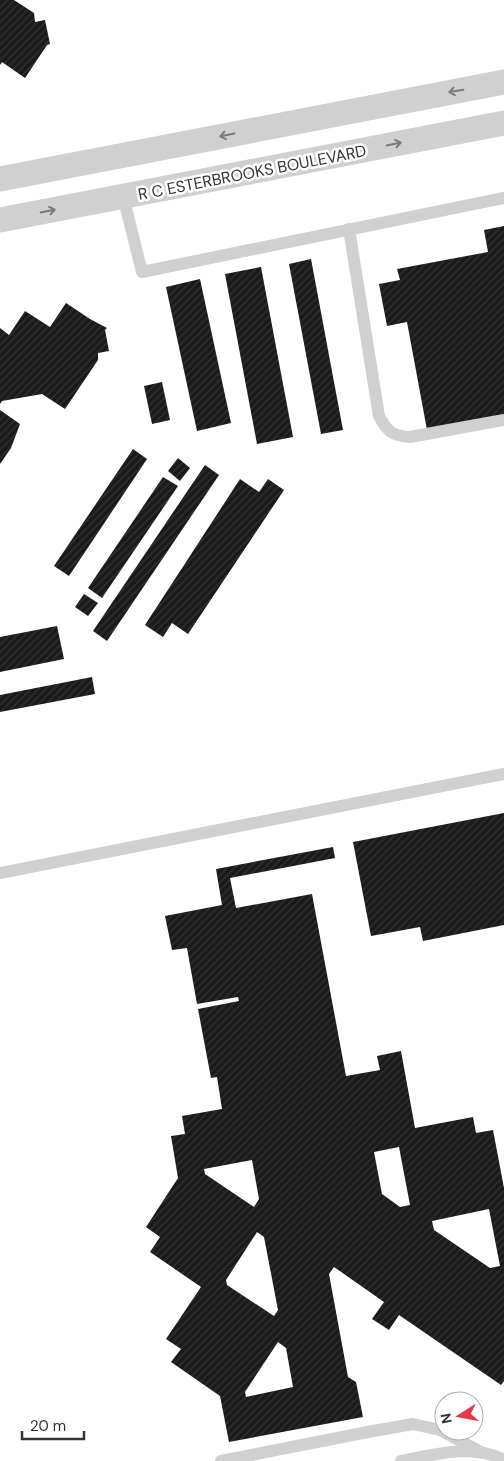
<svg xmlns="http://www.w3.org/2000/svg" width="504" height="1461" font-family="'DM Sans',sans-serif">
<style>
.building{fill:url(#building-hatch);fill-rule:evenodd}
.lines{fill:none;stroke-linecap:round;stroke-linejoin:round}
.lane{stroke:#d0d0d0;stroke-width:12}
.street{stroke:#d0d0d0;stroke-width:25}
.oneway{stroke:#7a7a7a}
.labels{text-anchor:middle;stroke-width:5;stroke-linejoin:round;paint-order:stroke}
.street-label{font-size:16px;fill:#333;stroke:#fff}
</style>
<defs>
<pattern id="building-hatch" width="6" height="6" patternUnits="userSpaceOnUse" patternTransform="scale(1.25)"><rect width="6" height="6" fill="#1a1a1a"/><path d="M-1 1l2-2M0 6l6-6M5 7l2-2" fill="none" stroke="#333"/></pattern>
</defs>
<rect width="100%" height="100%" fill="#fff"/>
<g class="building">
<polygon points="0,0 14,0 34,13 35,22 45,20 50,44 47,45 25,78 2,62 0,65"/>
<polygon points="504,226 504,415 427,430 407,322 387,326 379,284 400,280 397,269 488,252 484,230"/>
<polygon points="311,259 343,430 321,434 289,264"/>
<polygon points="261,267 293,437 257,444 225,274"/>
<polygon points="200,279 231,423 197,431 166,287"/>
<polygon points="66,303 90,319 107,328 105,330 109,351 98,353 98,360 65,409 42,394 2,401 0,404 0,328 9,335 25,311 50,327"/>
<polygon points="162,382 170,420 152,424 144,386"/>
<polygon points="0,410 20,424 11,448 0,464"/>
<polygon points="133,449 147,459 69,576 54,566"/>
<polygon points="178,458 190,468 180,481 168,471"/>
<polygon points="205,465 219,475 107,641 93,631"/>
<polygon points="163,477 178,486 102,598 88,588"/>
<polygon points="240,479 259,492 268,479 284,490 188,634 172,623 163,637 145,625"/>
<polygon points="84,594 98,603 88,616 75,607"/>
<polygon points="57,626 64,659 0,672 0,637"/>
<polygon points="92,677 95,694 0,712 0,695"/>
<polygon points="504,813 504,925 423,941 420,927 371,936 353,842"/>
<path d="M333,847L335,858L230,878L236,908L312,894L346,1076L380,1070L377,1056L401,1051L415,1128L473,1117L476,1133L493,1130L504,1188V1381L501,1385L399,1315L389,1330L372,1319L384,1302L334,1267L329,1274L348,1377L356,1382L363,1417L229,1442L220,1396L171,1362L181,1349L166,1339L201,1287L150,1252L160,1237L146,1227L178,1178L171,1136L185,1134L182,1116L222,1109L217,1077L211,1078L198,1009L239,1001L238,997L197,1004L187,948L172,950L165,916L222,905L216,869ZM399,1147L410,1205L400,1207L382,1194L374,1152ZM252,1160L259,1199L254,1207L205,1174L204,1169ZM489,1209L500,1266L490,1268L434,1230L432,1221ZM257,1232L264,1237L278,1310L274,1316L227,1285L226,1280ZM278,1342L286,1348L293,1387L246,1397L245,1392Z"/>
</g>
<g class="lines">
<g class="lane">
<polyline points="123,196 142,272 504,198"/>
<path d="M349,229L379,416C387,431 392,436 410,437L504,420"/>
<polyline points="0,873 504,774"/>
<polyline points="221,1461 373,1431 413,1424 440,1430 483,1453"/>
<path d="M401,1461C434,1455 472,1443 504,1460"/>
</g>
<g class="street">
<polyline points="0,179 504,82"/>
<polyline points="0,220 504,123"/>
</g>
</g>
<defs><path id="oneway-shaft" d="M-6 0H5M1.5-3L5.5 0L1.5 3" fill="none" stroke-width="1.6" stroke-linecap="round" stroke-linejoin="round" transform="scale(1.25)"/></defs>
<g class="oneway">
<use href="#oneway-shaft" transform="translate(456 91) rotate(170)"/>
<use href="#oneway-shaft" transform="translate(227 135) rotate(169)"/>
<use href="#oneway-shaft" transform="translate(394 144) rotate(-11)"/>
<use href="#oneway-shaft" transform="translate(48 211) rotate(-11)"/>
</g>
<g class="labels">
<g class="street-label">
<text transform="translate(252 172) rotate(-11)" y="6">R C ESTERBROOKS BOULEVARD</text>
</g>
</g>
<g transform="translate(459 1416) rotate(259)"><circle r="24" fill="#ffffff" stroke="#adadad"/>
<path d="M0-4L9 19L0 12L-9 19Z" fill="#e63946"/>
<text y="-8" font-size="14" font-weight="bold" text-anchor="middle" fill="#333333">N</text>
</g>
<path d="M22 1431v8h62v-8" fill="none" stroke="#333333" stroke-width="2.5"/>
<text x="30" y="1431" font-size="15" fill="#333333" stroke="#ffffff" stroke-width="4" paint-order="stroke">20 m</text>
</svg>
